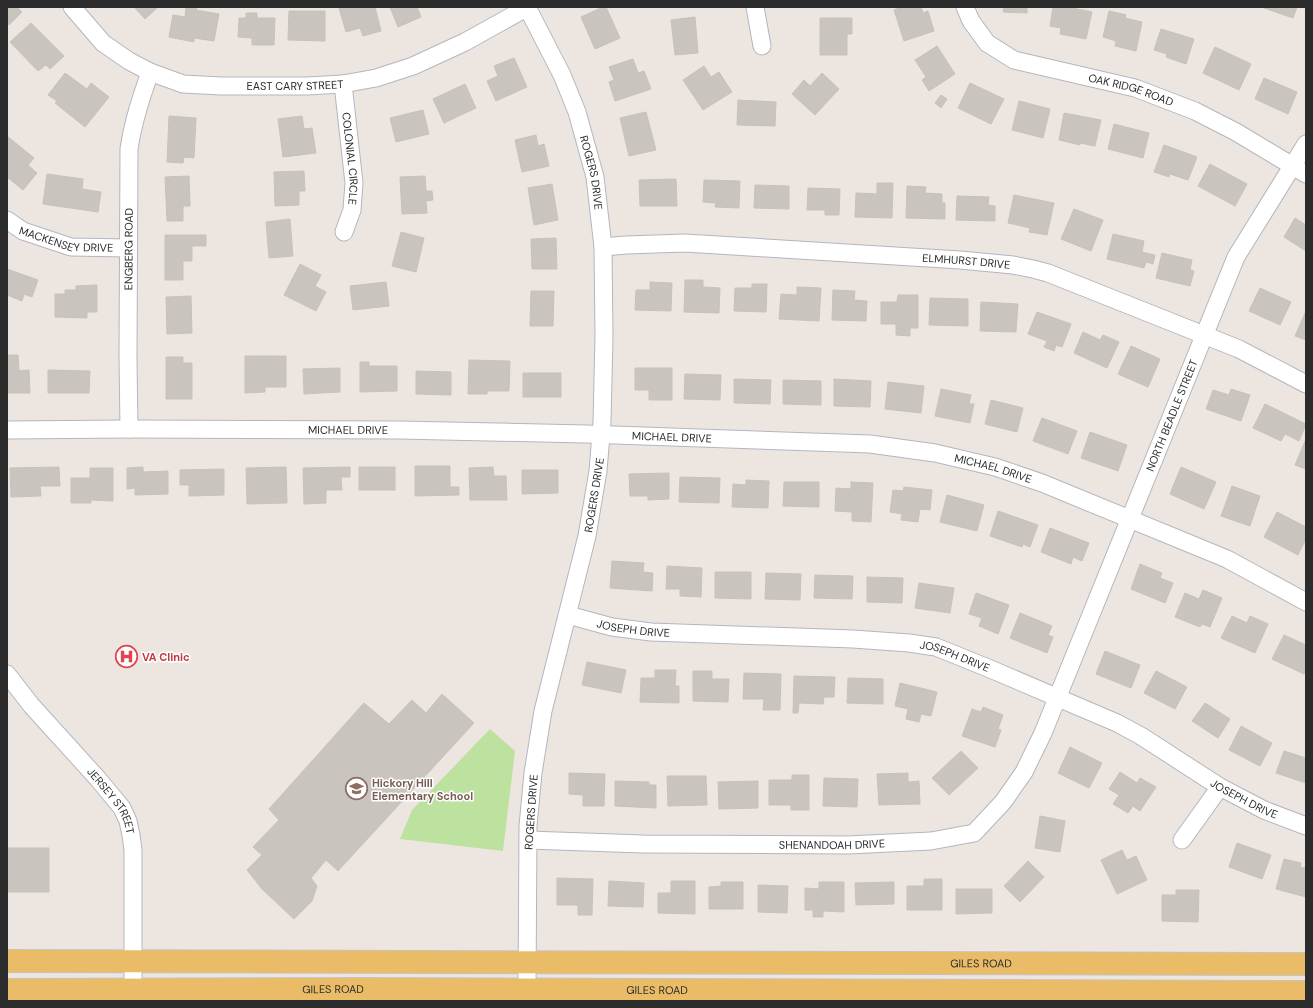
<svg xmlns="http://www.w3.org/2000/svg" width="1313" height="1008" font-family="'DM Sans',sans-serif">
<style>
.green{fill:#bde19f}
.building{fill:#c9c4be;stroke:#c9c1b9}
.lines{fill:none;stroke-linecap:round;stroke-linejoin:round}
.street-casing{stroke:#b3b6bf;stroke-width:19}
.primary-casing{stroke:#c4c4c4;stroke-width:24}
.street{stroke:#fff;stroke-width:17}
.primary{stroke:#ebbc67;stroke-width:22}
.labels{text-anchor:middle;stroke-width:3;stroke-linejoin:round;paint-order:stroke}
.street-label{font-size:11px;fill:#2c2c2c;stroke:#fff}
.health-label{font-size:11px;font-weight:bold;fill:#be3a42;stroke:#fff;text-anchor:start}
.education-label{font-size:11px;font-weight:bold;fill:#785e54;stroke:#fff;text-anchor:start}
</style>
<rect width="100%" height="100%" fill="#ede6e0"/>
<polygon class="green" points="490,729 515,751 503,851 400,839 412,810"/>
<g class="building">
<polygon points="7,7 17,7 22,12 9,25 7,23"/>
<polygon points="134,7 158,7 145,19"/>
<polygon points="186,7 197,7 196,10 219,14 214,41 194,38 194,42 169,37 173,15 185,17"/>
<polygon points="342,7 375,7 381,31 363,36 360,28 346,32 339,8"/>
<polygon points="390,7 417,7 421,17 398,27"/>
<polygon points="603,7 606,7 620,38 595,49 581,17"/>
<polygon points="902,7 921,7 923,13 928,11 934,31 904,41 894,10"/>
<polygon points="1004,7 1027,7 1027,13 1003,12"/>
<polygon points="1053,7 1067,7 1092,12 1086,39 1060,34 1061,28 1050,26"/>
<polygon points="1261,7 1297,7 1293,18"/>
<polygon points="289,11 325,11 325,41 288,40"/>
<polygon points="1109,11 1126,15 1125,18 1142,22 1136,51 1115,46 1116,41 1103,37"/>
<polygon points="246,13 257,13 257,18 275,18 274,45 252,45 252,38 238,37 239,18 246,18"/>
<polygon points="695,17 698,53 675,55 671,20"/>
<polygon points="820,18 852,18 852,34 847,34 847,55 820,55"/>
<polygon points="31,23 64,56 50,69 46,65 38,71 10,42"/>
<polygon points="1161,29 1194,39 1186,64 1166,57 1167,54 1154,50"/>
<polygon points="937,46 955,74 929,91 922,80 926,77 915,60"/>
<polygon points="1215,47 1251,64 1239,90 1203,73"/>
<polygon points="514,58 527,87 496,101 487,81 498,76 494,66"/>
<polygon points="633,59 638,73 644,71 651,89 615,101 609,82 614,80 609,67"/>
<polygon points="704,66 711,77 719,72 732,92 703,110 683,80"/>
<polygon points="65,73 87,89 91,83 109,97 85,127 55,103 57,101 48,95"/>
<polygon points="822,73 839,89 815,115 792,94 804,80 810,86"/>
<polygon points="1264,78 1297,92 1288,114 1255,99"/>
<polygon points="970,83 1004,99 991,124 958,108"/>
<polygon points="465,84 476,108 444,123 433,99"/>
<polygon points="941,95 947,99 941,108 935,103"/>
<polygon points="738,100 776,102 775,126 737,125"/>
<polygon points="1019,101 1050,109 1043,138 1012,130"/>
<polygon points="423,110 429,134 396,142 390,118"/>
<polygon points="646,112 656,150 629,156 620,118"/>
<polygon points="1064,113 1101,120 1095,146 1080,143 1080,145 1059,140"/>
<polygon points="169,116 196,118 194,158 184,157 183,163 167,162"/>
<polygon points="302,116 304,129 312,128 316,153 283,157 278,119"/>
<polygon points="1114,124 1149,133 1143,158 1108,149"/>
<polygon points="536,135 538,146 544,144 549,166 522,172 515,140"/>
<polygon points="7,136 34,158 28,165 37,173 23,190 7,177"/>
<polygon points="1164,145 1197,157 1188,180 1170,174 1169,177 1154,172"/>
<polygon points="1210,164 1247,184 1235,206 1198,186"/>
<polygon points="304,171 305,191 299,191 299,205 275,206 274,172"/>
<polygon points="47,174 83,179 82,189 101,192 98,212 43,204"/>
<polygon points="189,176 190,206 183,206 183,221 167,221 165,177"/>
<polygon points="425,176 426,191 432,191 433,200 426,201 427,213 402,214 400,177"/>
<polygon points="676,179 677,206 640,206 639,180"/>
<polygon points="704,180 740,181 739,208 715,207 716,203 703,202"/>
<polygon points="877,183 893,183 892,218 855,217 856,193 877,194"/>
<polygon points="552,184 558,220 534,225 528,188"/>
<polygon points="755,185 789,186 789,209 754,208"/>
<polygon points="907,186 926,187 925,193 942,194 942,203 945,203 945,219 906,218"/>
<polygon points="808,188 840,189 839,215 825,215 825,210 807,210"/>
<polygon points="1014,195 1054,203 1047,235 1029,232 1030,228 1008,223"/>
<polygon points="957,196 989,197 988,205 995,206 995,221 956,220"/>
<polygon points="1074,209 1103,220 1091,251 1061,239"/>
<polygon points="1295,218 1306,225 1306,251 1284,237"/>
<polygon points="290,219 293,256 269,258 266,222"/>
<polygon points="401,232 424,238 416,272 392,266"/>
<polygon points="1113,234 1144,241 1142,252 1155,255 1153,264 1146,262 1144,268 1107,259"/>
<polygon points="165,235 206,235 206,246 192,246 192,261 183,261 183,280 165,280"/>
<polygon points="556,238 557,269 532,269 531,239"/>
<polygon points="1162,253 1192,260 1190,270 1194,271 1190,286 1156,278"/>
<polygon points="300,264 321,275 315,286 326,292 316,311 284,295"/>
<polygon points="7,269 38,280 32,297 24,294 22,301 7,295"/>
<polygon points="685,280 703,280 703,287 720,288 719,313 684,312"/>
<polygon points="386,282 389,306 353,310 350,286"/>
<polygon points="650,282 672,283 671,311 635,310 636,290 650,290"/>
<polygon points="752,284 767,284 766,312 734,311 735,288 752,288"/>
<polygon points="97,285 97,312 87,312 87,318 55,317 55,294 65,294 65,290 76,290 76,286"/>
<polygon points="797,287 821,288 819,321 779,319 781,294 797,295"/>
<polygon points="1260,288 1291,302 1280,325 1249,311"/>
<polygon points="833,290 855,291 854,300 867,301 866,321 832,320"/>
<polygon points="531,291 554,291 553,326 530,326"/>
<polygon points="898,295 918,295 918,328 910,328 910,336 896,335 896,324 881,324 881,302 897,302"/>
<polygon points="191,296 192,333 167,334 166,297"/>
<polygon points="930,298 968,299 968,326 929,325"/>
<polygon points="981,302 1018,304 1016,332 980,331"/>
<polygon points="1306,311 1306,340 1295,336"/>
<polygon points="1037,312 1071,324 1062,347 1056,345 1054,351 1044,347 1047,341 1028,334"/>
<polygon points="1083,332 1100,340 1103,335 1119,342 1107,368 1074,353"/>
<polygon points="1131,346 1160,359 1148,387 1118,374"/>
<polygon points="7,355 18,355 19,371 29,370 30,393 7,393"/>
<polygon points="245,356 286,356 286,387 265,387 265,392 245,393"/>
<polygon points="166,357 183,357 183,363 192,363 192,399 166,399"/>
<polygon points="469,360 510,361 509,391 487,391 487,394 468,394"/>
<polygon points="360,362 369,362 369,366 397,366 397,391 360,392"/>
<polygon points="340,368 340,392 304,394 303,369"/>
<polygon points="635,368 672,368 672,400 649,400 649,390 635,390"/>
<polygon points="48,370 90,371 89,393 48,393"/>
<polygon points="416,371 451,372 451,395 416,394"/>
<rect x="523" y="373" width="38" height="24"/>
<polygon points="685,374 721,375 720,400 684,399"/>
<polygon points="734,379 771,380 770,404 734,403"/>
<polygon points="834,379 871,381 870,407 834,406"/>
<polygon points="783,380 821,381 821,405 783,404"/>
<polygon points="888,382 924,386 921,413 885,409"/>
<polygon points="941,389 971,395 969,404 974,404 970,423 935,416"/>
<polygon points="1231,389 1250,395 1241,421 1206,409 1213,390 1229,395"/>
<polygon points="991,400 1023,408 1017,432 985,424"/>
<polygon points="1265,404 1306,424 1299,441 1285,434 1281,441 1253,428"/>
<polygon points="1042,418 1077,431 1068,454 1033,441"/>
<polygon points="1090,432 1127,445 1118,471 1081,458"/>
<polygon points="1306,439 1306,469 1295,465"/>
<polygon points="415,466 450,466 450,487 459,487 459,495 415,496"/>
<polygon points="59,467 60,486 40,486 41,496 11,497 10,468"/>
<polygon points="143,467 143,472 168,471 168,494 135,495 135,488 127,489 127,468"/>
<polygon points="286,467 287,503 247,504 246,468"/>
<polygon points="350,467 350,477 341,477 342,490 326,490 326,503 304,504 303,468"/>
<rect x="359" y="467" width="36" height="23"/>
<polygon points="493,467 494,476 506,476 507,500 470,500 469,468"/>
<polygon points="1181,467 1216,482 1204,509 1170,494"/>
<polygon points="90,468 113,468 113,501 91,500 91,503 71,503 71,478 90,478"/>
<polygon points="224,469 224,495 189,496 189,485 180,485 180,470"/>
<polygon points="522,470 558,470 558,493 522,494"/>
<polygon points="669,473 669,499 648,500 648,496 630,496 629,474"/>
<polygon points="680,477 720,478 719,503 679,502"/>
<polygon points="746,480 769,481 768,508 732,507 733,484 746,485"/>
<polygon points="784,482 819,482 819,507 783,506"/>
<polygon points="851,482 873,483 871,522 852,521 852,512 835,511 836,488 851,489"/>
<polygon points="1232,486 1260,496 1250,526 1221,516"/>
<polygon points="904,487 932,490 930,510 920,509 918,522 901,520 902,514 890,512 893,490 903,491"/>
<polygon points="947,495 984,505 977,531 940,522"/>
<polygon points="998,511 1038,525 1030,547 1023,544 1022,547 990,536"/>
<polygon points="1277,512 1306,527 1306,539 1298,555 1264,537"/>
<polygon points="1050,528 1089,543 1082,561 1073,557 1071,564 1041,552"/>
<polygon points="612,561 644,563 643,572 653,573 652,591 610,588"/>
<polygon points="1140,564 1162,573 1160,578 1173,583 1165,603 1131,589"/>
<polygon points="667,566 702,568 701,597 680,596 680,589 666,589"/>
<polygon points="715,572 751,572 751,599 715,598"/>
<polygon points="766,573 801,574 800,600 765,599"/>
<polygon points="815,575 853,576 852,599 814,598"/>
<polygon points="867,577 903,578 902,603 867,602"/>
<polygon points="919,583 954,588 950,613 915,608"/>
<polygon points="1203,590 1222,598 1210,627 1202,624 1200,627 1175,617 1185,593 1199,599"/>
<polygon points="976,593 1009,605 998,634 979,626 982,618 969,614"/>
<polygon points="1020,613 1052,626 1048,635 1053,637 1047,653 1010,638"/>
<polygon points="1232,616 1247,623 1250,616 1268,624 1255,653 1221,638"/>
<polygon points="1284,635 1306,645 1306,670 1304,674 1272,659"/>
<polygon points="1105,651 1140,665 1131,688 1096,674"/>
<polygon points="587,662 626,670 621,693 582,685"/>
<polygon points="655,670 676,670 675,686 679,686 679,703 640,702 641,678 655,678"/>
<polygon points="693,671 712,671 712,679 729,679 728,702 693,701"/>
<polygon points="1156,671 1187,687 1175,709 1144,693"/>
<polygon points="744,673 781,674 780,710 763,710 764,699 743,699"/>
<polygon points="794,676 835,677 834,697 824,697 823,704 799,703 798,713 793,713"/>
<polygon points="848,678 883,679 883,704 847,703"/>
<polygon points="900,683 937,692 931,716 921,714 919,722 906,719 908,709 895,706"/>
<polygon points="442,694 474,723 338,871 326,860 311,878 317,886 312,901 294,919 262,889 247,870 262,855 253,847 279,820 269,809 364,703 389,724 412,700 426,713"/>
<polygon points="1205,703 1230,719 1218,738 1192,721"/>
<polygon points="983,707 1003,715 998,729 1001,730 995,747 962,736 972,709 981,712"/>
<polygon points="1241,726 1272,743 1260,766 1229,750"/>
<polygon points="1070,747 1102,763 1089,788 1058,773"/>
<polygon points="961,751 978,768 949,795 932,778"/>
<polygon points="1284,751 1306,758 1306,783 1276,773"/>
<polygon points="1120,772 1137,783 1140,778 1156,787 1140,811 1133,806 1128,813 1113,804 1119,795 1109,789"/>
<polygon points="569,773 605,774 604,806 583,806 583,795 569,794"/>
<polygon points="908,773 908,782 919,781 920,804 879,805 877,774"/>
<polygon points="792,775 809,775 809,810 791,810 791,805 769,805 769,780 792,780"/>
<polygon points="667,776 706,776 707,805 668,806"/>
<polygon points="824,778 858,779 857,807 823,806"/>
<polygon points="615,781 649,782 649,785 656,785 656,808 615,806"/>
<polygon points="758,781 758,808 719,809 718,782"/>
<polygon points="1040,816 1065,821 1060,852 1035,848"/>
<polygon points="1237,843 1271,855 1262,879 1229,867"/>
<rect x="7" y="848" width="42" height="44"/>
<polygon points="1122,850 1127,860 1136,856 1147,880 1117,894 1101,860"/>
<polygon points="1284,859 1301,863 1300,867 1306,868 1306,897 1276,889"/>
<polygon points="1028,861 1044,877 1020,902 1004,886"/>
<polygon points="557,878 593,879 592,915 578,915 578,905 557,905"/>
<polygon points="924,879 942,879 942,910 907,910 907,886 924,886"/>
<polygon points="609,881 644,883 643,907 608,906"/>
<polygon points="671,881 695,881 695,914 658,913 658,893 671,893"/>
<polygon points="721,882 743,882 743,909 709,909 709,887 721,886"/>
<polygon points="819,882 844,882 844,912 823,911 823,917 813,917 813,910 805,910 805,888 819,889"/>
<polygon points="894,882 894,904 856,905 855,883"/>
<polygon points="758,885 788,886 787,913 758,912"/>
<polygon points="956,889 992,889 992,913 956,914"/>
<polygon points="1176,890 1199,890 1198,922 1162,921 1162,895 1176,895"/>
</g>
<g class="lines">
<defs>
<g id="street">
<path id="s1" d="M72,7L103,43L129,61L150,72L183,84L221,86H307L343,84L376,78L413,66L465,42L528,7"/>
<path id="s2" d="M527,7L562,75L577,112L595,177L603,247L604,336L602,422L598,471L587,536L543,711L533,773L528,826L527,990"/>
<polyline points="755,7 762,46"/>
<path id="s3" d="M965,7L971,21L987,43L1014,60L1135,88L1195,111L1236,132L1306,174"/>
<path id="s4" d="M343,84L354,183L352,210L344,232"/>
<path id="s5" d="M7,220L23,231L71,247L128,248"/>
<path id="s6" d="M603,247L626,245L685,243L960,260L1013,265L1033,269L1048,273L1239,349L1306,384"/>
<path id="s7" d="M129,429L128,357L129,149C133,122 141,98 150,72"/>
<path id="s8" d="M7,430L129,429L399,430L586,434L870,444L935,453L995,467L1042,483L1227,559L1306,602"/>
<path id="s9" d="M568,615L612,627L651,632L853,639L909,643L936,647L988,668L1117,723L1141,736L1220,787L1264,810L1306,826"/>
<path id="s10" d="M7,674L31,705L98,779L122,808L128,821L131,835L133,850V1001"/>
<path id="s11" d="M528,840L643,844L848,845L931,841L974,833L1003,802L1024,772L1043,733L1236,257L1306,144"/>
<polyline points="1182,840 1220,787"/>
</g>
<g id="primary">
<path id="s12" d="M7,961L1306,964"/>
<path id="s13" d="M7,990L364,989L1306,992"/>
</g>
</defs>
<use href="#street" class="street-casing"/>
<use href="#primary" class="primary-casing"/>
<use href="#street" class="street"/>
<use href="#primary" class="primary"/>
</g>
<defs>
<symbol id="hospital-ring" viewBox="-11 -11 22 22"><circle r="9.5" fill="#fff" stroke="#e0444e" stroke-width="1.5"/><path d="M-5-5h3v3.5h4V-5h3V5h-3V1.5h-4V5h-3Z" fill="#e0444e"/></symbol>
<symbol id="school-ring" viewBox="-11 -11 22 22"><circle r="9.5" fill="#fff" stroke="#8d6e63" stroke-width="1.5"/><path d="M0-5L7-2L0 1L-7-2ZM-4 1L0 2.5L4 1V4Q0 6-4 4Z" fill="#8d6e63"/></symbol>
</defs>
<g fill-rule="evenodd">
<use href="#hospital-ring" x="114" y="644" width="25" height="25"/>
<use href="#school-ring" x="344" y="776" width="25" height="25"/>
</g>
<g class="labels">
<g class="street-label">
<text dy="4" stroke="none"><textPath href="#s1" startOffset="250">EAST CARY STREET</textPath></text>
<text dy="4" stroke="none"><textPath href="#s3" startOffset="195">OAK RIDGE ROAD</textPath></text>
<text dy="4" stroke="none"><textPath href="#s4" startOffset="75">COLONIAL CIRCLE</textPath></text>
<text dy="4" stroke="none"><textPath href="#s2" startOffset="179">ROGERS DRIVE</textPath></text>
<text dy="4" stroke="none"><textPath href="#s5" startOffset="64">MACKENSEY DRIVE</textPath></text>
<text dy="4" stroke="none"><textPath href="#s7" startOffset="180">ENGBERG ROAD</textPath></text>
<text dy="4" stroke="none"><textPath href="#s6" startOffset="364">ELMHURST DRIVE</textPath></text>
<text dy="4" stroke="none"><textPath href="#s11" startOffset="912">NORTH BEADLE STREET</textPath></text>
<text dy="4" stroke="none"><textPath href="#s8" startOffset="341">MICHAEL DRIVE</textPath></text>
<text dy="4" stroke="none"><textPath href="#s8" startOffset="665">MICHAEL DRIVE</textPath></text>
<text dy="4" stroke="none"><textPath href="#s8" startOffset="989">MICHAEL DRIVE</textPath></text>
<text transform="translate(594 495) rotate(-81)" y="4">ROGERS DRIVE</text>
<text dy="4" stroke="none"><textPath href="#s9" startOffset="67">JOSEPH DRIVE</textPath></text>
<text dy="4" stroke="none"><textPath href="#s9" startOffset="391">JOSEPH DRIVE</textPath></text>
<text dy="4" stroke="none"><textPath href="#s9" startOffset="715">JOSEPH DRIVE</textPath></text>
<text dy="4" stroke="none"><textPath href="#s10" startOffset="165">JERSEY STREET</textPath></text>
<text transform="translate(531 812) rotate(-86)" y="4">ROGERS DRIVE</text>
<text dy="4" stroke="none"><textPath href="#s11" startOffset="304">SHENANDOAH DRIVE</textPath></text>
<text dy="4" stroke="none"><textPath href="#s12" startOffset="974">GILES ROAD</textPath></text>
<text dy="4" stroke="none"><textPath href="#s13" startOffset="326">GILES ROAD</textPath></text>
<text dy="4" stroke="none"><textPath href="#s13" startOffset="650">GILES ROAD</textPath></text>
</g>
<g class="health-label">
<text x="142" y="661">VA Clinic</text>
</g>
<g class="education-label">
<text x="372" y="787">Hickory Hill<tspan x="372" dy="13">Elementary School</tspan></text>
</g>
</g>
<rect width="1313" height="1008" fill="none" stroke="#2c2c2c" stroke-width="16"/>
</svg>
